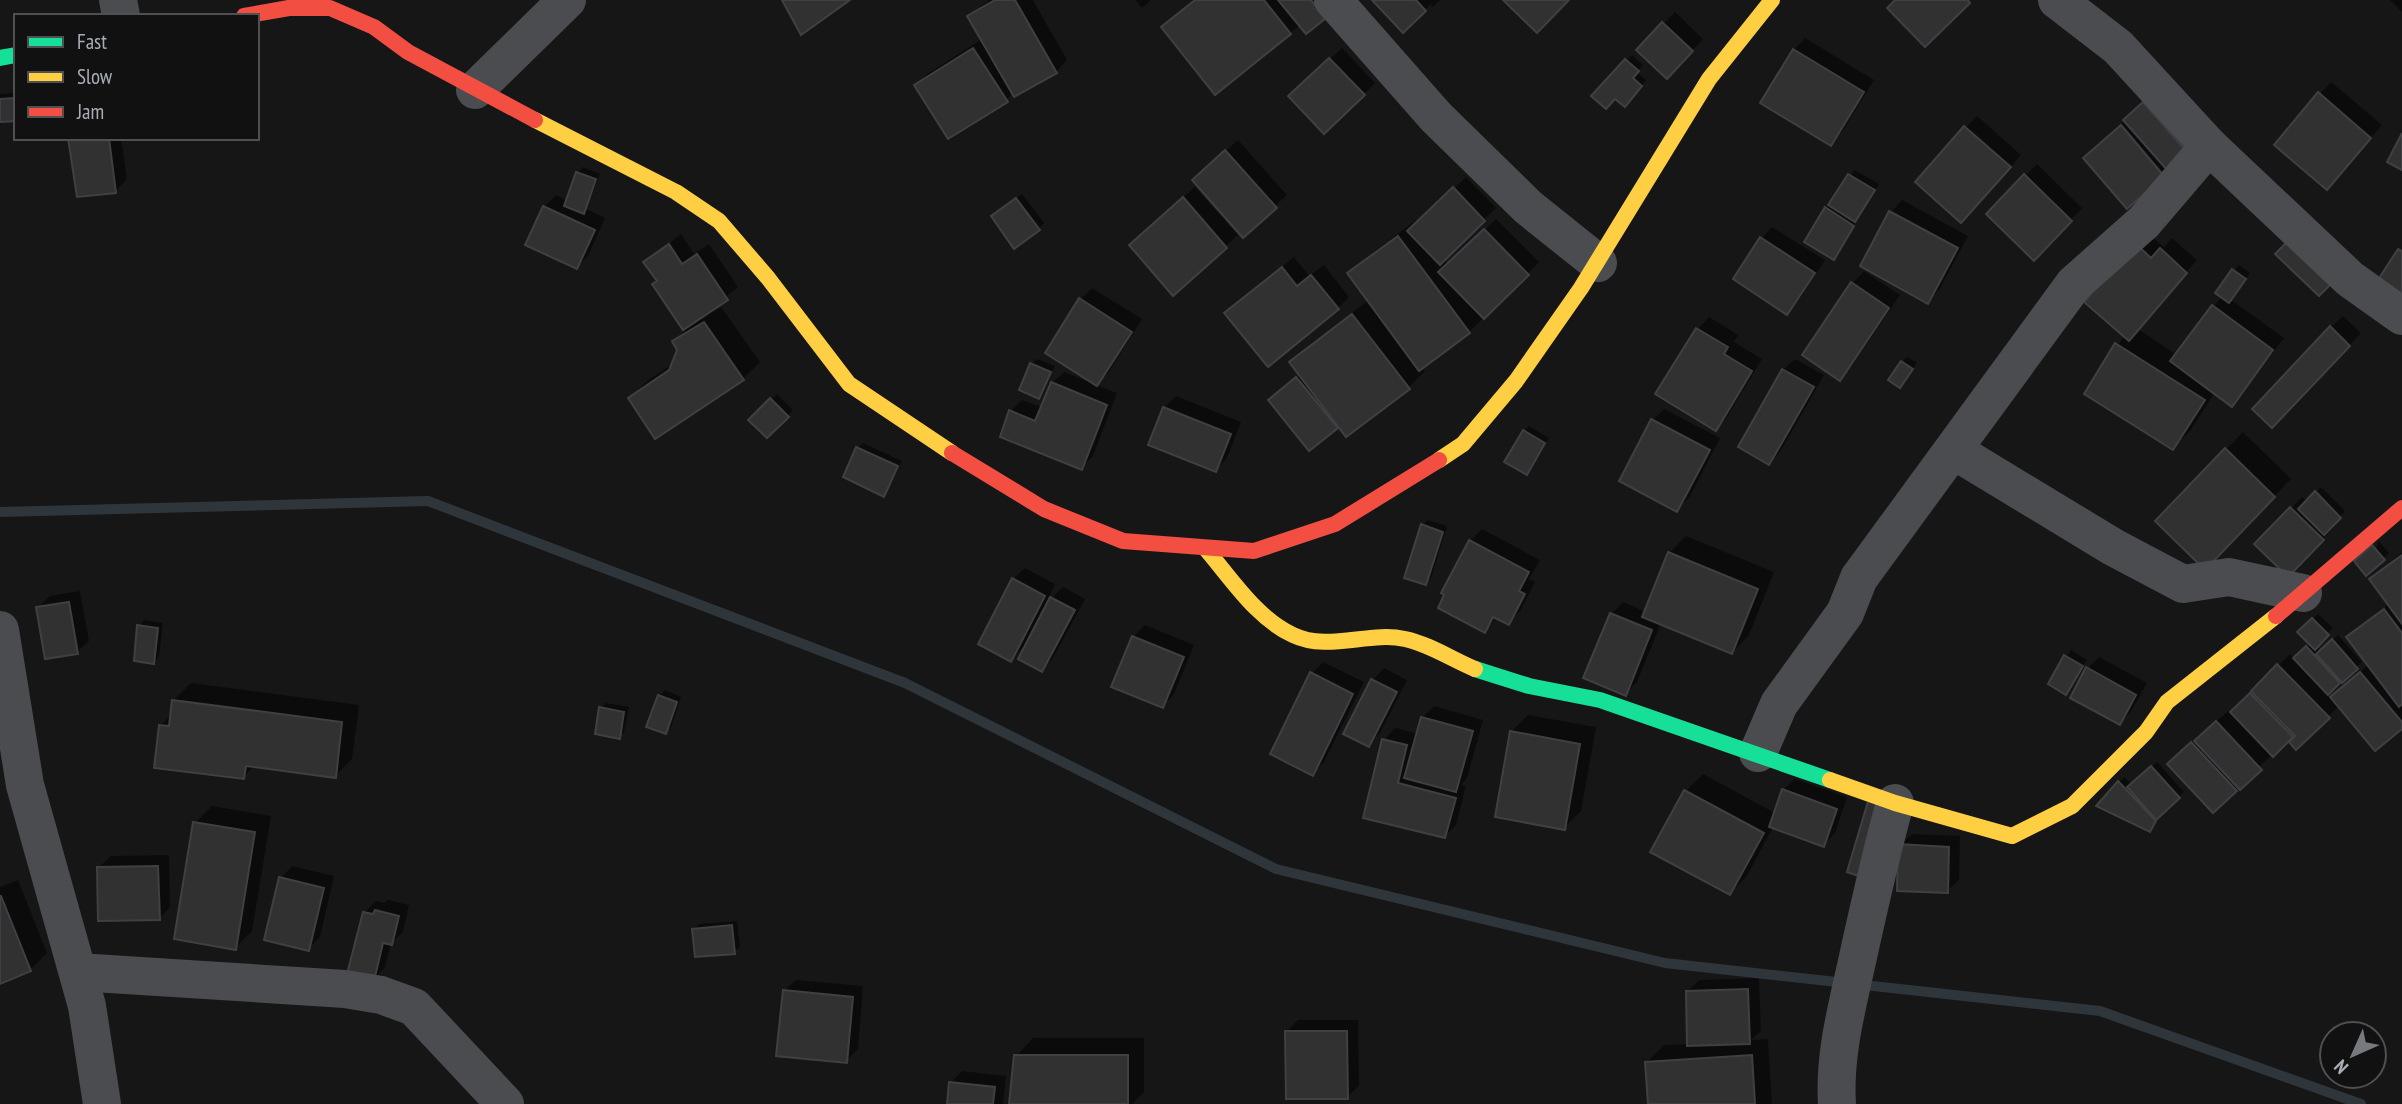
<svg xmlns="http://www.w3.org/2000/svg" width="2402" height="1104" font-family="'PT Sans Narrow',sans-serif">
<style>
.shadow{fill:#0007}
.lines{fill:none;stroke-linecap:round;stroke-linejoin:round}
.stream{stroke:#2e363b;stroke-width:10}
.building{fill:#313132;stroke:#3f4043;stroke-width:2}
.street{stroke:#4b4c4f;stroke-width:38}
.fast{stroke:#16e098;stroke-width:16}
.slow{stroke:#ffcf43;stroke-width:16}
.jam{stroke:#f24e42;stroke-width:16}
</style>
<rect width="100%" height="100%" fill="#161617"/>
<g class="shadow">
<polygon points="989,0 1033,0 1067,60 1056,72 1013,93 1006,100 916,85 927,74 982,39 969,16"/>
<polygon points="1135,0 1151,0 1142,8"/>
<polygon points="1193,0 1332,0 1216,92 1164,27"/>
<polygon points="1374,0 1440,0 1433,7 1431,4 1403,31"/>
<polygon points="2390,0 2402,0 2402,12"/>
<polygon points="1675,12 1703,39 1667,77 1639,50"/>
<polygon points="1805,38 1874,80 1842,132 1830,143 1794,50"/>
<polygon points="1342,48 1375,83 1364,94 1302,85"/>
<polygon points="1632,55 1643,65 1637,72 1646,80 1630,99 1593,96"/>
<polygon points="2331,82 2382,125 2338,176 2320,94"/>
<polygon points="2156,92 2198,140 2163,174 2096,147"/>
<polygon points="16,93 16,119 0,121 0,94"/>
<polygon points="1977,116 2021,155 1973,210 1965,128"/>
<polygon points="70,138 121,138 127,179 116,191"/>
<polygon points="1238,140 1287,195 1244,235 1205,169"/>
<polygon points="2037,164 2082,208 2034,258 1988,214"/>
<polygon points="583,167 600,174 586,209 605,218 588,256 577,267 527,244 544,207 556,195 568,201 577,173"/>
<polygon points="1855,170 1879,184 1834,258 1826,208"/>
<polygon points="1466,177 1496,208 1444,258 1449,265 1496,219 1539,262 1469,332 1422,366 1425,371 1408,388 1336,427 1282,389 1301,374 1292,362 1309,345 1369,300 1350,274 1367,257 1416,220 1418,223"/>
<polygon points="1195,187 1238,235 1173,293 1142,233"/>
<polygon points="1022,194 1044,223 1038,229 999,211"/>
<polygon points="1902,200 1968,236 1939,290 1928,301 1862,265 1891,212"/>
<polygon points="1772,227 1825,260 1798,301 1787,312 1761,239"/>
<polygon points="2147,233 2164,247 2172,238 2197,260 2138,329 2177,355 2222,296 2217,293 2239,265 2250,273 2230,299 2284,338 2232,405 2215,392 2190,431 2173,448 2086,393 2125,335 2087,302"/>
<polygon points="681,234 694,254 709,244 738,287 711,309 713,312 721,307 760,362 743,379 630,398 647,381 674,363 679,350 674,341 685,330 654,285 658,280 646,262"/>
<polygon points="1294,257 1309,276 1324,265 1349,297 1338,308 1238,302"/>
<polygon points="1864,271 1900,295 1851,367 1839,378 1804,355 1853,283"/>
<polygon points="1092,288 1142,319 1109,372 1096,385 1117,393 1093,456 1081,468 1011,411 1022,400 1041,407 1052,383 1064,372 1094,384 1081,299"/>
<polygon points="2343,316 2361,333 2283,415 2331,327"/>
<polygon points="1709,317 1738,335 1734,342 1762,359 1727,417 1715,429 1657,393 1698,329"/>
<polygon points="1907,357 1917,363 1900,386 1902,362"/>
<polygon points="1037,359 1055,366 1039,397 1031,364"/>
<polygon points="1795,359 1824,375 1780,452 1769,463 1783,370"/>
<polygon points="777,394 793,410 767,435 751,420"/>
<polygon points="1176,396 1241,422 1227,458 1216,470 1164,408"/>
<polygon points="1664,409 1720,438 1689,498 1677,509 1653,420"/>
<polygon points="1529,426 1549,438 1527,473 1524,431"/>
<polygon points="2243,432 2291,479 2205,567 2157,521"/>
<polygon points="863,443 902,461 884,495 858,448"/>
<polygon points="2321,487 2345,511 2332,525 2334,527 2288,574 2256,544 2302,497 2307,501"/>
<polygon points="1428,520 1447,526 1431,578 1425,583 1422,525"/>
<polygon points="1482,529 1540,560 1529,579 1535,582 1520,611 1509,623 1497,617 1485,631 1443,592 1470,541"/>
<polygon points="1686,536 1774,572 1749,635 1732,652 1661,623 1637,682 1625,694 1611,614 1623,602 1646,612 1669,553"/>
<polygon points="2379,541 2389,553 2366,574"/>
<polygon points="2402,552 2402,726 2339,706 2296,748 2288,739 2213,811 2181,752 2228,711 2231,713 2290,654 2295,659 2311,644 2300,632 2318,614 2333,628 2316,646 2321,651 2338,635 2362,662 2328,692 2332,697 2369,664 2349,637 2389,604 2371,579"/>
<polygon points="1025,568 1055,584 1046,604 1063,587 1085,599 1053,658 1042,670 1028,643 1011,659 1013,579"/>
<polygon points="80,591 89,641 77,652 38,608 50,596"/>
<polygon points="144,620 163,623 159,656 154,662 139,626"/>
<polygon points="1145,625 1194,645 1174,694 1163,706 1133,637"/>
<polygon points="2071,650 2087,660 2066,693 2050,683"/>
<polygon points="2099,657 2147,683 2131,711 2120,723 2088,668"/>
<polygon points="1323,662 1364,682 1324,762 1312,774 1312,673"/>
<polygon points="1384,668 1407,680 1380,733 1369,744 1346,733 1373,680"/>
<polygon points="191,683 359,705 352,759 335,776 255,765 243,777 161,725 172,714 174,700"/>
<polygon points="665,690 681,697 671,727 665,732 659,696"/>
<polygon points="606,703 629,707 624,732 619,737 601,708"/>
<polygon points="1434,706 1483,720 1467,778 1461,785 1466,786 1456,825 1445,836 1365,816 1384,740 1395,728 1418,734 1422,718"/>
<polygon points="1528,715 1596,727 1581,811 1564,828 1511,732"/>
<polygon points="2157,762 2184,792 2160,814 2150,830 2099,805 2124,777 2132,785"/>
<polygon points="1703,774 1775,813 1783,790 1795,779 1847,797 1835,833 1823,845 1773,827 1747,876 1730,893 1653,851 1686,791"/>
<polygon points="212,806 271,816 252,931 235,948 195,823"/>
<polygon points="1912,834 1960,836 1959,880 1947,891 1900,845"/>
<polygon points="169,855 170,907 159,919 99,867 111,856"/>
<polygon points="292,866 334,876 320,937 308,949 281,878"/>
<polygon points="18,880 47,953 30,970 0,982 0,887"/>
<polygon points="388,900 409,905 403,932 391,943 385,967 374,979 365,912 376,901 384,903"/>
<polygon points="737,921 740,947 734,952 694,929 699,924"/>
<polygon points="1759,978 1761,1031 1751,1040 1768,1039 1772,1104 1649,1104 1647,1062 1664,1045 1689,1044 1688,991 1699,980"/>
<polygon points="796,980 863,986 858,1049 846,1061 784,991"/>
<polygon points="1298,1020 1358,1020 1359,1086 1347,1097 1287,1031"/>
<polygon points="1033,1038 1144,1038 1144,1092 1132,1104 1011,1104 1016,1056"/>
<polygon points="962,1071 1006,1076 1003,1104 948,1104 951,1082"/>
</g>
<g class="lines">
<polyline class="stream" points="0,512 428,501 905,683 1276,869 1665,963 2100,1011 2361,1104"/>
</g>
<g class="building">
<polygon points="782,0 850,0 801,35"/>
<polygon points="995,0 1015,0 1057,73 1014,97 967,16"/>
<polygon points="1195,0 1264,0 1291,34 1215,95 1161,27"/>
<polygon points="1278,0 1311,0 1326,18 1306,34"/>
<polygon points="1372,0 1416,0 1426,11 1403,33"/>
<polygon points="1503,0 1569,0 1537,33"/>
<polygon points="1895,0 1968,0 1970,3 1925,47 1887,8"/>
<polygon points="1662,22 1693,51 1667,79 1636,50"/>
<polygon points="973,48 1008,102 948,139 914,85"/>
<polygon points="1793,49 1864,92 1831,146 1760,103"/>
<polygon points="1329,58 1365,95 1324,134 1288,96"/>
<polygon points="1625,59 1639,71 1633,78 1642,86 1625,107 1615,99 1606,109 1591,96"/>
<polygon points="2318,92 2371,138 2327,190 2274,145"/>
<polygon points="14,98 16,121 0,122 0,99"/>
<polygon points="2143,102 2188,153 2168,171 2123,120"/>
<polygon points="2121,125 2164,176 2127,209 2083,158"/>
<polygon points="1964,126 2011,167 1961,223 1915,182"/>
<polygon points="2402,133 2402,170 2387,162"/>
<polygon points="68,138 109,138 116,193 77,197"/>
<polygon points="1225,150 1277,208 1243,238 1192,180"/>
<polygon points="576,172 596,179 584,214 564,206"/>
<polygon points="1848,174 1875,190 1855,222 1828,205"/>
<polygon points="2024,174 2072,221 2034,261 1986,214"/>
<polygon points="1453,187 1485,221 1440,265 1407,231"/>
<polygon points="1183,197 1227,248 1173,296 1129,245"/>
<polygon points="1016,198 1040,230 1014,249 991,216"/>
<polygon points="543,206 595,230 577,269 525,245"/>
<polygon points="1825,207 1854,226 1834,260 1804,242"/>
<polygon points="1889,211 1958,248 1928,304 1860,266"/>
<polygon points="1484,229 1529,275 1484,319 1438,272"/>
<polygon points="1398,236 1470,333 1419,371 1347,273"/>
<polygon points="1760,237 1815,273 1787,315 1733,279"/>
<polygon points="2135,243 2151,258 2160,248 2187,273 2129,341 2084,302"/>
<polygon points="2286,243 2330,285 2319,296 2275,254"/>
<polygon points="669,244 682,264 697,254 728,300 683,330 652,284 657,281 643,262"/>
<polygon points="2398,249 2402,251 2402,309 2372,289"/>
<polygon points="1282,267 1297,286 1311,275 1339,309 1268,367 1224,313"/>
<polygon points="2232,269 2246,279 2229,303 2215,293"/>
<polygon points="1851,282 1889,308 1840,381 1802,355"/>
<polygon points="1079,298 1132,332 1097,386 1045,353"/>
<polygon points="2212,305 2273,350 2232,407 2170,361"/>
<polygon points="1352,314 1410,389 1346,437 1289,362"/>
<polygon points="704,322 744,380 655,439 628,398 669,370 677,350 672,341"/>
<polygon points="2330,326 2350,346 2272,428 2252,409"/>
<polygon points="1696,328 1728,347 1724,354 1752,371 1716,431 1655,394"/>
<polygon points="2115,343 2205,400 2173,450 2084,394"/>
<polygon points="1901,361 1913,369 1900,388 1888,380"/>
<polygon points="1030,363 1051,372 1039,399 1019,390"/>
<polygon points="1782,369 1814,387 1769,465 1738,447"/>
<polygon points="1296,377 1338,428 1309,451 1268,400"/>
<polygon points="1051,382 1107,405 1082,470 1000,437 1009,410 1035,421"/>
<polygon points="770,398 789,417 767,438 748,420"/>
<polygon points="1163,407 1231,434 1216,472 1148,445"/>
<polygon points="1651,419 1710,450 1677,512 1619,481"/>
<polygon points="1523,430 1545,443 1527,475 1504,462"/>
<polygon points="856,447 898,466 884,497 843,477"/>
<polygon points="2225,448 2275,497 2205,570 2155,521"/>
<polygon points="2315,491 2341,518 2324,535 2298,509"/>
<polygon points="2290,507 2324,540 2288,577 2254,544"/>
<polygon points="1421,524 1443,532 1426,585 1404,578"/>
<polygon points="1469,540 1529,572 1519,591 1525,594 1509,625 1493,617 1485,633 1438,608 1444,595 1441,593"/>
<polygon points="2372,545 2385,560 2366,576 2354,561"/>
<polygon points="1668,552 1758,589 1732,654 1642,617"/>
<polygon points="2402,555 2402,624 2369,579"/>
<polygon points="1012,578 1045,596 1011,662 978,644"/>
<polygon points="1050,597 1075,610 1042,672 1018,659"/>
<polygon points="69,602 78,654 45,659 36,607"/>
<polygon points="2384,609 2402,633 2402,704 2399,707 2346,637"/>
<polygon points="1610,613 1652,630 1626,696 1583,678"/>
<polygon points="2312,618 2329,635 2315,650 2297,632"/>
<polygon points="137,625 158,628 154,664 134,661"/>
<polygon points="1132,636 1184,657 1163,708 1111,687"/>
<polygon points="2332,639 2358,669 2342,683 2316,654"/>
<polygon points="2306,646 2340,683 2328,695 2293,658"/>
<polygon points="2064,655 2083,666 2066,695 2048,684"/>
<polygon points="2277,664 2330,718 2296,750 2289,742 2295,736 2251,691"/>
<polygon points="2086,667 2136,695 2120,725 2070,698"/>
<polygon points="1310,672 1353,694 1313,776 1270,754"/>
<polygon points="2360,672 2402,722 2402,729 2375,751 2330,697"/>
<polygon points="1371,679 1397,692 1369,747 1343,734"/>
<polygon points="2250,693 2293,737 2273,757 2230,712"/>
<polygon points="658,695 677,702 666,734 646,727"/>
<polygon points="172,700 342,722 336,778 246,766 244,779 154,768 159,725 169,726"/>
<polygon points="599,707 624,712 620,739 595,734"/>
<polygon points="1421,717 1473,731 1456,792 1404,778"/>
<polygon points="2216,721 2262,770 2240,790 2194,741"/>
<polygon points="1510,731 1580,744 1565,830 1495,817"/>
<polygon points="1382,739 1407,745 1398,783 1456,798 1445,838 1363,818"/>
<polygon points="2191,742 2237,791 2213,813 2167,764"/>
<polygon points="2151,766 2180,798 2156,820 2127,787"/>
<polygon points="2118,781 2156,821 2150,832 2096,806"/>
<polygon points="1782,789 1837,809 1824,847 1769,827"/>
<polygon points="1684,790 1764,833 1730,895 1650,852"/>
<polygon points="1869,798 1890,805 1868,879 1847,872"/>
<polygon points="193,822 255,832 236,950 174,939"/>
<polygon points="1898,844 1949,847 1948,893 1897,891"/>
<polygon points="158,866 160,920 98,921 97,867"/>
<polygon points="279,877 324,888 309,951 264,940"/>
<polygon points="1,896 31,971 0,984 0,896"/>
<polygon points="375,910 399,916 392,945 383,943 374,981 347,974 363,912 373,914"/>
<polygon points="732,925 735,954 695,957 692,929"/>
<polygon points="1748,989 1750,1044 1687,1046 1686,991"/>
<polygon points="783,990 853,997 847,1063 776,1056"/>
<polygon points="1285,1031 1347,1031 1348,1099 1286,1099"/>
<polygon points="1014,1055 1128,1055 1128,1104 1009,1104"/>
<polygon points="1752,1055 1755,1104 1648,1104 1645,1062"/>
<polygon points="949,1082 995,1087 993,1104 947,1104"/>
</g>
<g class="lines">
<g class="street">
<polyline points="118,0 121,16"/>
<polyline points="1333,0 1436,117 1528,207 1598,263"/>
<polyline points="2057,0 2118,47 2209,146 2350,279 2402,316"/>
<polyline points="475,90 567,0"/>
<polyline points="1953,450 2113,547 2183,584 2229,577 2303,593"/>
<polyline points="0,630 25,785 87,1006 102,1104"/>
<polyline points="1758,753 1779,704 1845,613 1859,578 2074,284 2144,222 2209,146"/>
<polyline points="78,972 345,989 381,995 414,1007 505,1104"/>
<path d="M1837,1104C1834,1057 1846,1011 1856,966C1868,911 1880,857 1895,803"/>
</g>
<g class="fast">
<polyline points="0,58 16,55"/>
<polyline points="1475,669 1529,686 1600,700 1830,780"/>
</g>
<g class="slow">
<polyline points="535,120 676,192 719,221 768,278 849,384 952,453"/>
<polyline points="1439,460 1463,444 1516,381 1581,288 1709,79 1772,0"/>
<path d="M1205,548C1231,578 1256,618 1293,635C1328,652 1369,631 1405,639C1429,644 1453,660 1475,669"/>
<polyline points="1830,780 1895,803 2012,836 2072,806 2146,732 2167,702 2276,616"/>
</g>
<g class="jam">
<polyline points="244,16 289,8 330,8 374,27 408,52 535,120"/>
<polyline points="952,453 1044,509 1123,541 1254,551 1335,524 1439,460"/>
<polyline points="2276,616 2402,508"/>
</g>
</g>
<rect x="14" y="14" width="245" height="126" fill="#111112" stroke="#4e5054" stroke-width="2"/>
<rect x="28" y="37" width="35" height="10" fill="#16e098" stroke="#4e5054" stroke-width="2"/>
<text x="77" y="49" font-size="21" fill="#a9aeb6">Fast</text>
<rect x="28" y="72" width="35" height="10" fill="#ffcf43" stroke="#4e5054" stroke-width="2"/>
<text x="77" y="84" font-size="21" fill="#a9aeb6">Slow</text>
<rect x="28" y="107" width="35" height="10" fill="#f24e42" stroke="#4e5054" stroke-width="2"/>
<text x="77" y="119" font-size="21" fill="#a9aeb6">Jam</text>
<g transform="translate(2353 1055) rotate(225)"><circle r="33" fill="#111112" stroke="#4e5054" stroke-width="2"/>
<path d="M0-5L12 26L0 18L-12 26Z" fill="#76797e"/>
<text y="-10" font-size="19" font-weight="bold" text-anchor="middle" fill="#a9aeb6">N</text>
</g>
</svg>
